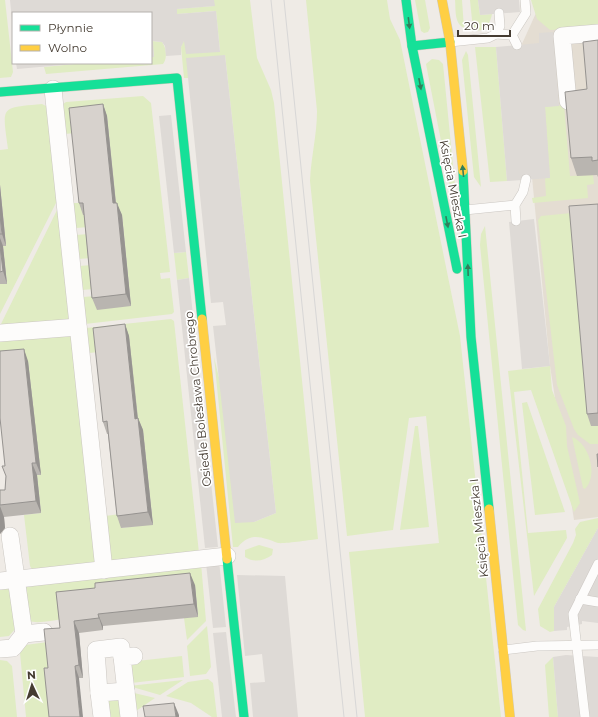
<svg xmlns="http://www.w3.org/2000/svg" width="598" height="717" font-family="Montserrat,sans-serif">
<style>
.residential{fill:#e4ddd2}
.green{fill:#e0ecc3}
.parking{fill:#dedad6}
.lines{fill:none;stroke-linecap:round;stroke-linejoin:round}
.lane-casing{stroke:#cbc7c2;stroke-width:10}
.street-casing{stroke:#cbc7c2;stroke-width:18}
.fast-casing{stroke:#d0cabd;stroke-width:10}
.slow-casing{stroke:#d0cabd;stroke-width:10}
.lane{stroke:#fdfcfb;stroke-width:9}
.street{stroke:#fdfcfb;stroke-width:17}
.fast{stroke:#16e098;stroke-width:9}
.slow{stroke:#ffcf43;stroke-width:9}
.tram{stroke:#d8d7d7;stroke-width:1}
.wall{fill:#b9b5b0}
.shaded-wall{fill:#969390}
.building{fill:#d7d2cd;stroke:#969390}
.oneway{fill:#327e5b}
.labels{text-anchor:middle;stroke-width:3.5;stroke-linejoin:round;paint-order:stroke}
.street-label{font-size:12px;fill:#453c32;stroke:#fff}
</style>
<rect width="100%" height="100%" fill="#efebe6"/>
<polygon class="residential" points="598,0 598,517 574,520 550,366 532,177 516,57 536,13"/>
<g class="green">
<polygon points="0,0 5,0 13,72 11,77 0,78"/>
<path d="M214,0H250L257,58L271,90L274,103L318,539C310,540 284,544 278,543C263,538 251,531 238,547H233L214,357L254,522L276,513L225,55L188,78H184L181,47L184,40L220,51L216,11L177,14L176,9L214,6Z"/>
<path d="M306,0H387L390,19L400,40L460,336L501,717H365L349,552L439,543L426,416L409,418L393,530L347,536L310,181C311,157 317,135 317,111Z"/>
<polygon points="415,0 425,0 430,28 428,32 424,33 421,31"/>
<path d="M455,0H462L464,28C454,23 456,10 455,0Z"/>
<path d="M470,0H478L480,15L492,14C490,24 485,33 473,30Z"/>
<polygon points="531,0 598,0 598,27 550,30 537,19"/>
<path d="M152,41L162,42C166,47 168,58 163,64L46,74L44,67L85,63H151V57H154Z"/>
<polygon points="475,47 496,47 507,181 490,182"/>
<polygon points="466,51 468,55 481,187 474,177 462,60"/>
<polygon points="432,59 439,60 443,64 455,186 450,187 426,64"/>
<polygon points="143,96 151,103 170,272 160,273 161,279 170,278 174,312 172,314 85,324 83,297 96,296 131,306 122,215 117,215 107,116 75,133 65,134 62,105 66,102"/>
<path d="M42,104L48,107L59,197L0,314V284L7,283L3,246L6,245L0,185V150L8,149C2,105 0,108 42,104Z"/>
<polygon points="564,105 570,176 593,175 594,184 587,185 588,198 533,203 532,198 546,196 545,178 550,177 545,107"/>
<polygon points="72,203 82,203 83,215 87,215 89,227 76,228"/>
<polygon points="58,208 71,316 68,321 0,326"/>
<polygon points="591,211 591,426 598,426 598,444 590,444 578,435 574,429 557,385 538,220 541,216"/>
<polygon points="485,226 526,631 523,630 518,625 480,245 481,234"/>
<polygon points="89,234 92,258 78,259 76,235"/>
<polygon points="186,252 189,278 177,280 174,253"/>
<polygon points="92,265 95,289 81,290 79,266"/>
<polygon points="171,319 174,321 199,553 113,561 107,555 105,516 120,514 122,528 153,524 143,431 99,352 89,353 86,328"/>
<polygon points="73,335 95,562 93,564 32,569 30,566 24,515 41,513 37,475 40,475 28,361 0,364 0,339"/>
<polygon points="550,366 552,390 566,426 567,446 580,503 574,512 531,390 514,392 528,533 566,530 567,538 534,596 508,371"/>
<polygon points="527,402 565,512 535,515 522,403"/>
<polygon points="415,426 418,426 429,527 400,530"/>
<path d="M572,437C590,444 598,476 585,489L583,488Z"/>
<polygon points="598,518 598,528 554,607 554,631 550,632 540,626 538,609 573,543 576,535 575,529 580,522"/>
<path d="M259,545L273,549L272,555C264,561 254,563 245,557V550Z"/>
<path d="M201,563L206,621L187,640L184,618L198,616L195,585C170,592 46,629 30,621L26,587Z"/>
<polygon points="0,587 8,589 12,595 16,628 9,636 0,637"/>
<polygon points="207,626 211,667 206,674 190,676 187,646"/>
<polygon points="48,642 52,717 26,717 20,653 25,645"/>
<polygon points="182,656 184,677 131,683 128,662"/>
<polygon points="553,657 558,717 549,717 545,665"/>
<polygon points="0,660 7,661 12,666 17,717 0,717"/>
<polygon points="208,679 213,683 217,717 212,717 191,703 166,696 188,682"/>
<polygon points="183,680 160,695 129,686"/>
<polygon points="130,692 155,698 133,713"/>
<polygon points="118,696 124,717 106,717 106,700"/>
</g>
<g class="parking">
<polygon points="10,0 214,0 215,6 177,9 177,14 216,11 220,52 186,54 184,41 181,47 181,55 166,56 165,46 162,42 153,41 154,57 151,57 151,13 13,13 13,31"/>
<polygon points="478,0 519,0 520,12 480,15"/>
<polygon points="553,32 559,106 545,107 550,178 507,181 496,47 539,43 539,33"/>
<polygon points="225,55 276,513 254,522 235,523 213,326 226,325 223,302 211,303 186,58"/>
<polygon points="16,63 85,63 17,69"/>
<polygon points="171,115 186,252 174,253 159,116"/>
<polygon points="534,219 550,366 522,369 509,222"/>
<polygon points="189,278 218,547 205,548 177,280"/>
<polygon points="598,528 598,623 582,621 582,624 567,627 567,630 554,631 554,607"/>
<polygon points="219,561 226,627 213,628 206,563"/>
<polygon points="237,575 285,576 298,717 253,717 250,683 265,682 262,654 245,656"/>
<polygon points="226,632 236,717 222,717 213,633"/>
<polygon points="566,655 598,657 598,717 558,717 553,657"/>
</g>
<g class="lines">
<defs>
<g id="lane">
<polyline points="496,34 512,35 517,45"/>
<polyline points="512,35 526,13 525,0"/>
<polyline points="450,42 488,38 496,34 500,26 499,13"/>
<polyline points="465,210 515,205"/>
<polyline points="516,221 515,205 523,192 526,179"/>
<polyline points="580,599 598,602"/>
<polyline points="503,650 537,646 598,645"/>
<polyline points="585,717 573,614 598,564"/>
</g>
<g id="street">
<polyline points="53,89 104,570"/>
<polyline points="568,101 562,36 598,33"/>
<polyline points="0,333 78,327"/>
<polyline points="10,536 24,634"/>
<polyline points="0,581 227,556"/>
<polyline points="0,649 13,648 24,634 44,632"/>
<polyline points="99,693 96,650 121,647 122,657"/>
<polyline points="102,717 99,693 126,691"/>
<polyline points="129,717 122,657 134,656"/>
</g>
<g id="fast">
<polyline points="406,0 412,46 457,269"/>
<polyline points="412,46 450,42"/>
<polyline points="0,92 177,78 202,319"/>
<polyline points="463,171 471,337 489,509"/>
<polyline points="227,559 244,717"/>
</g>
<g id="slow">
<polyline points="442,0 450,42 463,171"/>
<polyline points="202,319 227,559"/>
<polyline points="489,509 510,717"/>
</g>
</defs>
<use href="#lane" class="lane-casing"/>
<use href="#street" class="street-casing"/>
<use href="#fast" class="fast-casing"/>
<use href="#slow" class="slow-casing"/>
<use href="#lane" class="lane"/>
<use href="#street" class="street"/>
<use href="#fast" class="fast"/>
<use href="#slow" class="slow"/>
<g class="tram">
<polyline points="271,0 344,717"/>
<polyline points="284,0 357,717"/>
</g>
</g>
<g class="wall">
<polygon points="598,40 598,177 597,175 577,176 571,158 587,89"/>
<polygon points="103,104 107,116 116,203 122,215 131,306 97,310 92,298 84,215 83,215 79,203"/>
<polygon points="0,185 6,246 3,246 7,284 0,284"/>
<polygon points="598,204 598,426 591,426 587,414"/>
<polygon points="125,324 129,336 138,418 143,430 153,525 121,528 117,516 108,434 107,434 103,422"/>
<polygon points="28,361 41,475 37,475 41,513 4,517 5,528 0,534 0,490 5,490 6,476"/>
<polygon points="195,585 198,617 103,626 103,630 79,633 83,678 79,678 48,668 60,628 56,592"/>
</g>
<g class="shaded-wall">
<polygon points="103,104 107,116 117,215 113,203"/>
<polygon points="0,185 6,246 2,234 0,215"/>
<polygon points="117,203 122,215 131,306 126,294"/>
<polygon points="0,238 3,246 7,284 3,271 0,246"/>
<polygon points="125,324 129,336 139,431 135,419"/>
<polygon points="24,349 28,361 41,475 36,463"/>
<polygon points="138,418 143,430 153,525 148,512"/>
<polygon points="32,463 37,475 41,513 36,501"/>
<polygon points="0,506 4,517 5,528 0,534"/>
<polygon points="190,573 195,585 198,617 194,604"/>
<polygon points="98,614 103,626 103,630 99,618"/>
<polygon points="74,621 79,633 83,678 79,665"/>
<polygon points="75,666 79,678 83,717 80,717"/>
<polygon points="174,703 179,715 179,717 176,717"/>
</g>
<g class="building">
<polygon points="598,40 598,160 592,161 592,157 571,158 565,92 587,89 583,42"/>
<polygon points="103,104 113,203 117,203 126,294 92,298 83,203 79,203 69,108"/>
<polygon points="598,204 598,413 587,414 569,206"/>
<polygon points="0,215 2,234 0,234"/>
<polygon points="0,246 3,271 0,272"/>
<polygon points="125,324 135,419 138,418 148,512 117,516 107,421 103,422 93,328"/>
<polygon points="24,349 36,463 32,463 36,501 0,505 0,490 5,490 6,476 2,466 5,466 0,418 0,351"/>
<polygon points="597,454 598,454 598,467"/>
<polygon points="190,573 194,604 98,614 99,618 74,621 79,665 75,666 80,717 49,717 44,668 48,668 44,629 60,628 56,592 95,588 95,583"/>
<polygon points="174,703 176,717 145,717 143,706"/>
</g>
<defs><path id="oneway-solid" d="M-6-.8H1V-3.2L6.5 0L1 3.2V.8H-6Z"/></defs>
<g class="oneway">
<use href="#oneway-solid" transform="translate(409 23) rotate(83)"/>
<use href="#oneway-solid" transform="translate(420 84) rotate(79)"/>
<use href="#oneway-solid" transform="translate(463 171) rotate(-96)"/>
<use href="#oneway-solid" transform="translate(447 222) rotate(79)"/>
<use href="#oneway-solid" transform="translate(468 270) rotate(-92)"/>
</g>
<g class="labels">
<g class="street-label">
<text transform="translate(453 189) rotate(79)" y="4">Księcia Mieszka I</text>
<text transform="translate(198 399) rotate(-96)" y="4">Osiedle Bolesława Chrobrego</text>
<text transform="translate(479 528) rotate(-96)" y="4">Księcia Mieszka I</text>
</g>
</g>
<rect x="12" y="12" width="140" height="52" fill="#ffffff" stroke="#b5b1ad"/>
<rect x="20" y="25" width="20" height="6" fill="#16e098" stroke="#b5b1ad"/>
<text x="48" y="32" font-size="12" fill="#453c32">Płynnie</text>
<rect x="20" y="45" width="20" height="6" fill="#ffcf43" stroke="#b5b1ad"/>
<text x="48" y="52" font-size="12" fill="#453c32">Wolno</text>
<g transform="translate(32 685) rotate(356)" stroke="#ffffff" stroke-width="3" paint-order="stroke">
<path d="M0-3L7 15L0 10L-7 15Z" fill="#453c32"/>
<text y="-6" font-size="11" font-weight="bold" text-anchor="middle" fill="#453c32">N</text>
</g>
<path d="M458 30v6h52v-6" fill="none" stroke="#453c32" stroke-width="2"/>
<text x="464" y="30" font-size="12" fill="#453c32" stroke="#ffffff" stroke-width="3" paint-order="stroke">20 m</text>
</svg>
